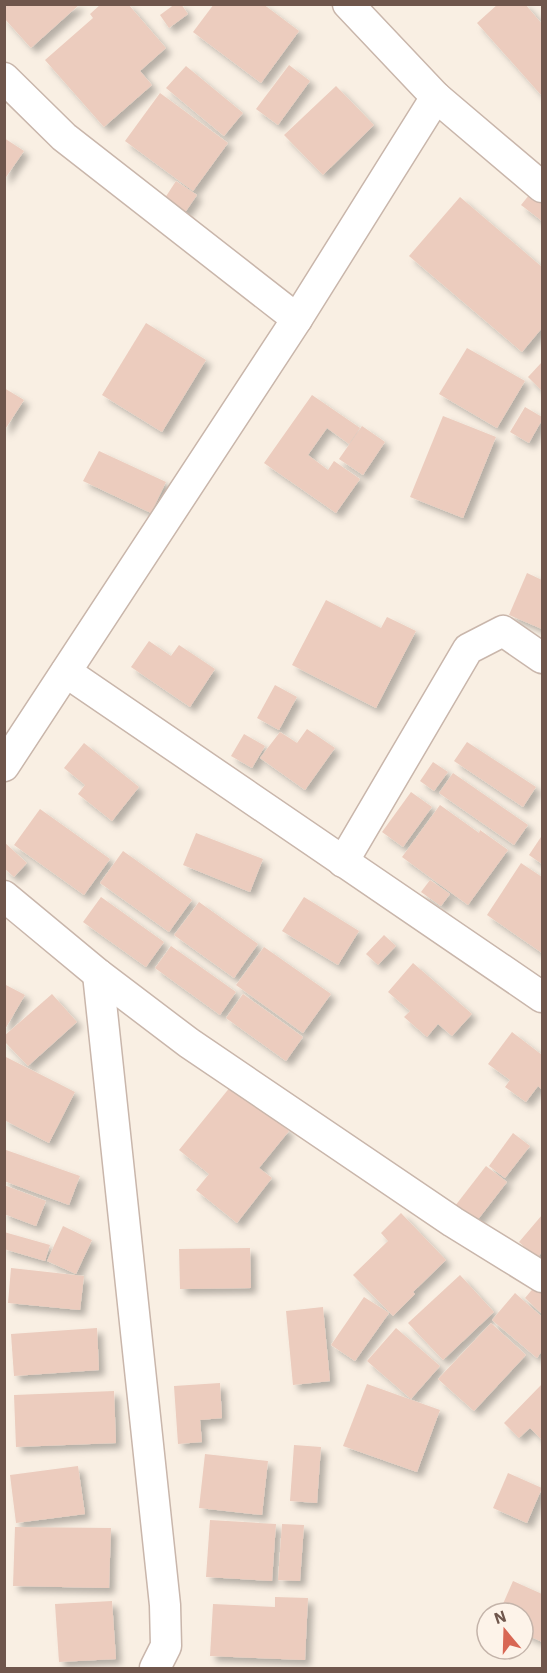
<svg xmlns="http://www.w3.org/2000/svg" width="547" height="1673" font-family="'IBM Plex Sans',sans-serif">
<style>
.building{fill:#ecccbe;filter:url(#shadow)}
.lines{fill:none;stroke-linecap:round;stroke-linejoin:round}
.street-casing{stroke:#c9b6ab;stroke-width:33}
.street{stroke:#fff;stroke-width:30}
</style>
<defs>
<filter id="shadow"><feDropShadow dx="5.5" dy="5.5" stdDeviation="3" flood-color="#0004"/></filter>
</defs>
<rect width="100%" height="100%" fill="#f9efe3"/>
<g class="building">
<polygon points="4,4 80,4 31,48 4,18"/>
<polygon points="101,4 128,4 166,48 140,71 152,85 104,127 45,60 93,18 90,14"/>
<polygon points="175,4 181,4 188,14 169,28 160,15"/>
<polygon points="214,4 263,4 299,31 261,83 193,32"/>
<polygon points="498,4 525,4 542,24 542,96 477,23"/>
<polygon points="289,65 310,81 278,125 256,109"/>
<polygon points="186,66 243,113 224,136 166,88"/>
<polygon points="336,86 374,125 323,175 284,135"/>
<polygon points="160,93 228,143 193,191 125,141"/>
<polygon points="4,138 24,151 4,180"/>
<polygon points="176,181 197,195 184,214 163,201"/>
<polygon points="534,189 542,195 542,221 521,205"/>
<polygon points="460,197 542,267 542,328 522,352 409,256"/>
<polygon points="146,323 206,360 162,432 102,395"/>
<polygon points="467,348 525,381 497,428 439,394"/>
<polygon points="542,362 542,391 528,377"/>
<polygon points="4,388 24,400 4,431"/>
<polygon points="312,395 360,428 349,444 327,428 308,455 328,470 334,461 360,479 336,513 264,463"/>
<polygon points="525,407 542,417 542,420 529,443 510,432"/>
<polygon points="443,416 496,437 463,518 410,497"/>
<polygon points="362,426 385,442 363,475 339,459"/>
<polygon points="99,451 166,482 151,513 83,481"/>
<polygon points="527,573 542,580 542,629 509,615"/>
<polygon points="326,600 381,628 387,617 416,631 376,708 292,665"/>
<polygon points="149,641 171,656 179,645 215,669 190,707 131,667"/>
<polygon points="275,685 297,697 279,730 257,718"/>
<polygon points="307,729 335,748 305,790 260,758 280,732 297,743"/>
<polygon points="244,734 265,746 252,768 231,756"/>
<polygon points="467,742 536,787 523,807 454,761"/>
<polygon points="84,743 139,787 112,821 78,794 85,785 64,768"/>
<polygon points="433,762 448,772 434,791 420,781"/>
<polygon points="453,773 528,825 514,845 439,793"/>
<polygon points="411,792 432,807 403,847 382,832"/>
<polygon points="440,805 479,833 480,830 508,850 468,905 402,857"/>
<polygon points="40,809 110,859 84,895 14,845"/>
<polygon points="196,833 263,859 250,892 183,865"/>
<polygon points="541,837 542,838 542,864 529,855"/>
<polygon points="4,842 27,863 14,877 4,868"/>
<polygon points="123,851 192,900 169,932 100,883"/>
<polygon points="521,863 542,877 542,953 487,915"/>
<polygon points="430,880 450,894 441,906 421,892"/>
<polygon points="101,897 164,942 146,967 83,922"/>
<polygon points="304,897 359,931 338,965 282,931"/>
<polygon points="199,902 258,944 234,978 174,935"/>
<polygon points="384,935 396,946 378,965 366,954"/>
<polygon points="171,946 236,992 220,1015 155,968"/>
<polygon points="264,947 331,994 303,1033 236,985"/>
<polygon points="413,963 472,1014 452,1036 438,1024 427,1037 404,1017 410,1011 388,992"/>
<polygon points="4,984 25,995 4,1031"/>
<polygon points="52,994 77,1022 28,1066 4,1041 4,1036"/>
<polygon points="243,994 303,1037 286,1061 226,1018"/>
<polygon points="512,1032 542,1055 542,1090 538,1086 526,1102 505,1087 510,1080 488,1064"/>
<polygon points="4,1056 75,1092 49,1143 4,1120"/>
<polygon points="231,1086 289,1131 259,1168 272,1178 237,1223 196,1190 209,1174 179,1150"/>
<polygon points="513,1133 530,1146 505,1178 489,1166"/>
<polygon points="6,1150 80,1176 69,1205 4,1181"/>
<polygon points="486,1166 507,1182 476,1222 455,1206"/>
<polygon points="4,1185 46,1201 36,1226 4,1214"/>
<polygon points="401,1213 446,1260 413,1292 415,1294 393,1316 353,1275 388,1241 381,1233"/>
<polygon points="542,1215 542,1252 537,1258 519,1242"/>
<polygon points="63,1226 92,1240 76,1274 47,1261"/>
<polygon points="4,1232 50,1245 45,1261 4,1249"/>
<polygon points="250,1248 251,1288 180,1289 179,1249"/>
<polygon points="11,1268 84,1276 80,1310 8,1303"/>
<polygon points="460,1275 494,1312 443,1360 408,1323"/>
<polygon points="536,1285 542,1291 542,1314 525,1298"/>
<polygon points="515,1293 542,1317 542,1351 537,1358 492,1320"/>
<polygon points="364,1297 389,1313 355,1361 331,1345"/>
<polygon points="323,1307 330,1381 293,1385 286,1311"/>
<polygon points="491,1323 526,1355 474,1411 438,1379"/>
<polygon points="97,1328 99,1370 14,1376 11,1334"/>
<polygon points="396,1328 440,1366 411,1399 367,1361"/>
<polygon points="220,1383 222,1418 200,1420 202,1442 178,1444 174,1386"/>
<polygon points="367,1384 440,1410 417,1472 343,1446"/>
<polygon points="542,1384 542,1440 530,1428 519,1438 504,1423"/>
<polygon points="114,1391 116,1443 16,1447 14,1395"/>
<polygon points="294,1445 321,1447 317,1503 290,1501"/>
<polygon points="205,1454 268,1461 262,1515 199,1508"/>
<polygon points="78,1466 85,1514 16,1523 10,1475"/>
<polygon points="508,1473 542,1488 527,1523 493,1508"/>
<polygon points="210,1520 276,1524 272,1581 206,1577"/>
<polygon points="282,1524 304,1525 300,1581 278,1580"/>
<polygon points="15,1527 111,1528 109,1588 13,1586"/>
<polygon points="513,1581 542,1594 542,1642 523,1633 523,1613 499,1613"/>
<polygon points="275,1597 308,1598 305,1660 210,1656 213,1604 275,1607"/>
<polygon points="112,1601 116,1659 59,1662 55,1604"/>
</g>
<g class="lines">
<defs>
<g id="street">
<polyline points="348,4 436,97 542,187"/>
<polyline points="4,78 64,137 297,319"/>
<polyline points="66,672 542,997"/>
<polyline points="4,766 297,319 436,97"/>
<polyline points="343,862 468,649 503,631 542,658"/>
<polyline points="4,896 98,974 189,1043 453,1222 542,1277"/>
<polyline points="98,974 165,1605 166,1646 155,1668"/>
</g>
</defs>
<use href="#street" class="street-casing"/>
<use href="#street" class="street"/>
</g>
<rect width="547" height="1673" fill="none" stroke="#6f564c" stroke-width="12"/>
<g transform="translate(505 1631) rotate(341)"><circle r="28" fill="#fdf3e9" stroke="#c4b4aa" stroke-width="1.5"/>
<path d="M0-4.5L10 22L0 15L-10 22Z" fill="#d86754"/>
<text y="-9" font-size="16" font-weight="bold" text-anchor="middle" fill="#6f564c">N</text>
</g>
</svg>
